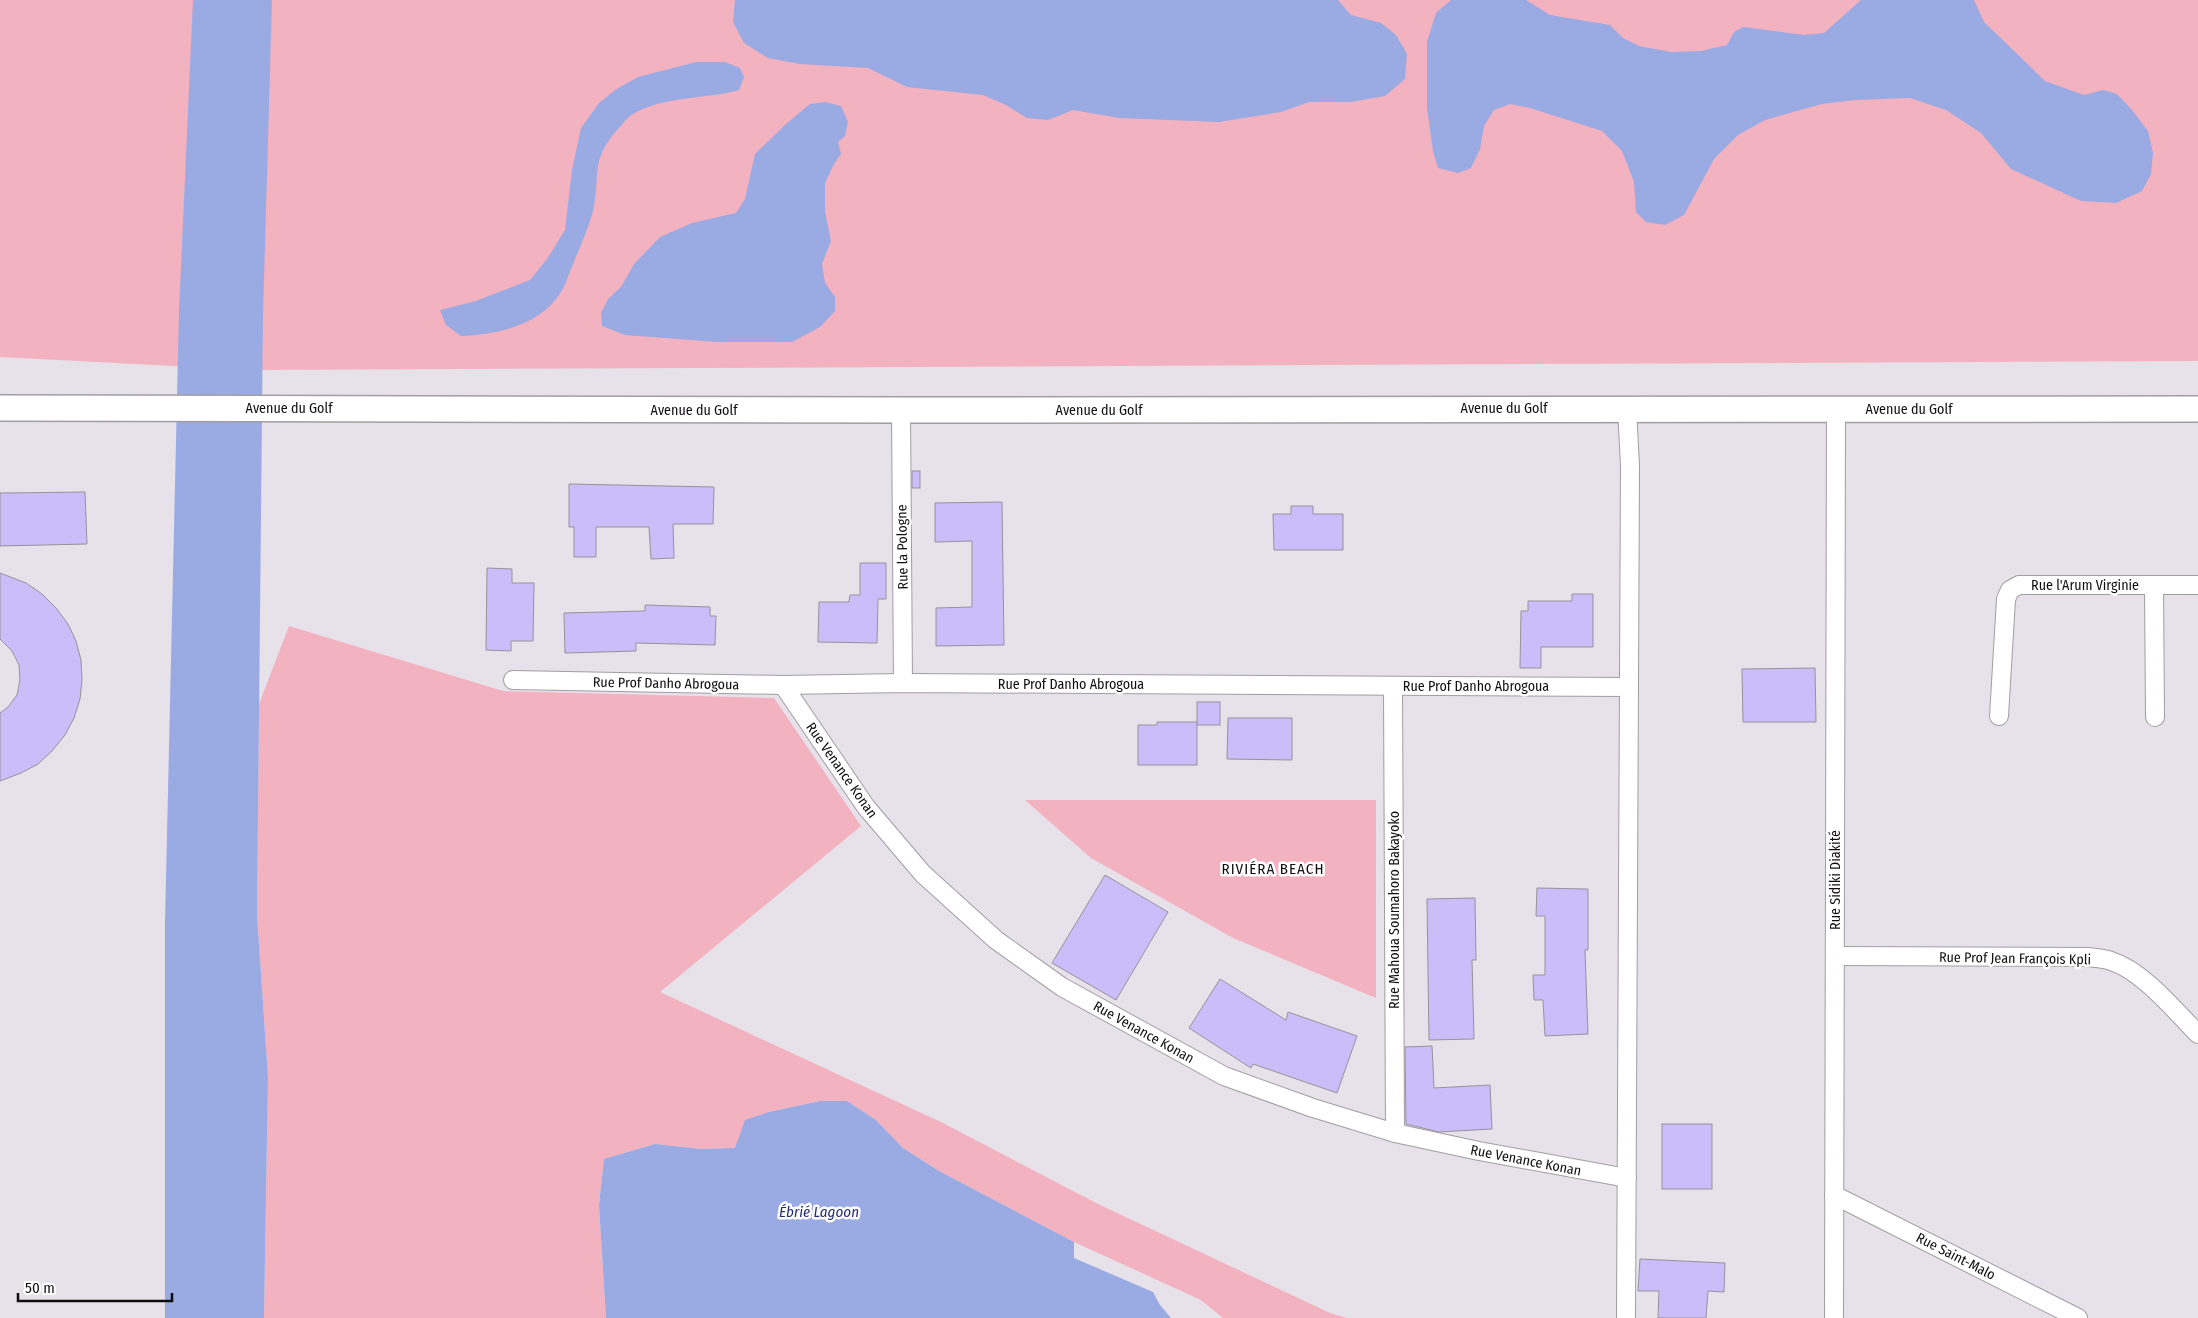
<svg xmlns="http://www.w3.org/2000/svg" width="2198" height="1318" font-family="'Fira Sans Condensed',sans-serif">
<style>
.green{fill:#f3b2c0}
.water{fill:#9aaae3}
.building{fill:#cbbdf9;stroke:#95939b}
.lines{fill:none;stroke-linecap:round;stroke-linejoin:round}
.minor-casing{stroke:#a29da4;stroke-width:20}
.secondary-casing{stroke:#a29da4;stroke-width:28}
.minor{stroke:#fff;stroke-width:18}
.secondary{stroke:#fff;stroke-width:25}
.labels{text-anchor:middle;stroke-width:5;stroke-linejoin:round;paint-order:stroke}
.street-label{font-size:14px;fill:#0f0d0f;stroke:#fff}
.neighbourhood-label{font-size:15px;letter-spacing:1px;fill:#0f0d0f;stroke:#fff}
.water-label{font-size:15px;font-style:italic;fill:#232e6f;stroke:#fff}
</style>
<rect width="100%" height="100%" fill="#e7e1e9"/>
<g class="green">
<polygon points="0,0 2198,0 2198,361 252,370 0,357"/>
<polygon points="289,626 503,691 774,698 861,826 660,992 943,1123 1098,1204 1330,1313 1347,1318 1223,1318 1201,1300 1074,1242 939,1171 903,1148 876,1120 847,1101 820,1101 769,1112 735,1148 701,1149 655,1144 604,1159 599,1205 606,1318 264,1318 268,1077 257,915 259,704"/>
<polygon points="1025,800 1376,800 1376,998 1233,938 1091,858"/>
</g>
<g class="water">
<polygon points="193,0 272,0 263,314 257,915 268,1077 264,1318 165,1318 165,922 179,311"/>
<polygon points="735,0 1338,0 1351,15 1381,23 1396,35 1407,54 1405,79 1385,96 1351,102 1309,102 1281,112 1219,122 1119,118 1073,110 1048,120 1027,118 1006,105 983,95 907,87 868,68 800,64 768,58 744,43 733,22"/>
<polygon points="1451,0 1526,0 1550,15 1610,25 1623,38 1639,46 1671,52 1701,51 1727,45 1734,32 1743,27 1804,35 1824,33 1861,0 1974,0 1984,22 2045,81 2084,95 2103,90 2117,94 2132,110 2148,131 2153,153 2151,174 2142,191 2116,203 2081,201 2011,169 1981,133 1946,110 1910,98 1855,100 1822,104 1765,120 1738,135 1714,159 1684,215 1665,225 1646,222 1636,212 1634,182 1622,151 1602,131 1530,108 1510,104 1494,110 1484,126 1480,149 1471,168 1458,173 1438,168 1433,151 1427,108 1427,42 1436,13"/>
<path d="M696,62H725L740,68L744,77L739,90C704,100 662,95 630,116C625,120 621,126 617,130C589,162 601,176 593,211C588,229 580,247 573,264C569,273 566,284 561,292C540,326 497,334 461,336L446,325L440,310L476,301L530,280L547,259L565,230L572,170L581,128L599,103L615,90L638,77Z"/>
<polygon points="825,102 841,106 848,122 845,136 838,142 841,154 834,164 825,183 825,212 831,241 822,264 825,283 835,297 835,311 820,327 792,342 718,342 625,335 602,326 601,313 608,299 621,287 634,264 660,237 692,223 736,213 745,199 755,154 786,124 810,104"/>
<polygon points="820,1101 847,1101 876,1120 903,1148 939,1171 1074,1242 1074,1258 1153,1292 1160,1305 1171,1318 606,1318 599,1205 604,1159 655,1144 701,1149 735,1148 745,1120 769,1112"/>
</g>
<g class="building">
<rect x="912" y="471" width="8" height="17"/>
<polygon points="569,484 714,487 713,524 673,524 674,558 651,559 649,527 596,527 596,557 574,557 574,527 569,527"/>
<polygon points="85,492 87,544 0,546 0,493"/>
<polygon points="1002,502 1004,645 936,646 936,608 972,607 972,541 935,542 935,503"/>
<polygon points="1291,506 1313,506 1313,514 1343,514 1343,550 1274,550 1273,514 1291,514"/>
<polygon points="860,563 886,563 886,599 878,599 877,643 818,642 819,602 849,602 850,595 860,595"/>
<polygon points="487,568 512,569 512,583 534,583 533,641 511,641 511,651 486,650"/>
<polygon points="0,573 26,583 42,594 56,608 68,624 76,641 81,660 82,680 80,699 74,718 65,735 52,751 38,764 21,773 0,781 0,713 8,707 17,695 20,680 19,665 12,651 0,639"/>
<polygon points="1572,594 1593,594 1593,647 1541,647 1541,668 1520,668 1521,611 1528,611 1528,601 1572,601"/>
<polygon points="645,605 710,607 710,616 716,616 715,645 636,643 636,651 565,653 564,613 645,611"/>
<polygon points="1815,668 1816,722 1743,722 1742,669"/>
<rect x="1197" y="702" width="23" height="23"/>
<polygon points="1228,718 1292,718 1292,760 1227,759"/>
<polygon points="1157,722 1197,722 1197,765 1138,765 1138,725 1157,725"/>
<polygon points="1105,875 1168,912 1116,1000 1052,963"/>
<polygon points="1537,888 1588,889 1588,950 1585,950 1588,1034 1545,1036 1543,1000 1534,1000 1533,975 1545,975 1545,916 1536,916"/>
<polygon points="1475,898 1476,960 1472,960 1474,1039 1429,1040 1427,899"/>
<polygon points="1220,979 1286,1020 1288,1012 1357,1036 1337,1093 1253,1064 1251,1068 1189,1028"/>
<polygon points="1432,1046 1434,1088 1490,1085 1492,1129 1439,1132 1406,1124 1405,1047"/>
<rect x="1662" y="1124" width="50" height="65"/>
<polygon points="1640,1259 1725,1263 1724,1292 1708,1291 1706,1318 1658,1318 1659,1291 1638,1291"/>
</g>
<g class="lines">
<defs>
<g id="minor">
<polyline points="901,410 903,683"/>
<polyline points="2154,585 2155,717"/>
<polyline points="513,680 783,685 903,683 1629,687"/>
<polyline points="783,685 866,807 923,874 996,940 1062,987 1224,1076 1313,1108 1395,1133 1479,1151 1627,1178"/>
<polyline points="1393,686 1395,1133"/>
<polyline points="1999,716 2006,599 2010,590 2019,585 2198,585"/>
<path d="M1835,956L2088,957C2095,958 2104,958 2111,961C2143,971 2175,1011 2198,1034"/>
<polyline points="1834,1195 2078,1318"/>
<polyline points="1626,1318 1630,466 1627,408"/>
<polyline points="1834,1318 1836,409"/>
</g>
<polyline id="secondary" points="0,408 901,410 2198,409"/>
</defs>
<use href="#minor" class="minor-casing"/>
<use href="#secondary" class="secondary-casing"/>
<use href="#minor" class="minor"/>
<use href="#secondary" class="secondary"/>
</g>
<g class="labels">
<g class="street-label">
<text x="289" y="413">Avenue du Golf</text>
<text x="1504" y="413">Avenue du Golf</text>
<text x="1909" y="414">Avenue du Golf</text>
<text x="694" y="415">Avenue du Golf</text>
<text x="1099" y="415">Avenue du Golf</text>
<text transform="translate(902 547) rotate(-91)" y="5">Rue la Pologne</text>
<text x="2085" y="590">Rue l'Arum Virginie</text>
<text transform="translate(666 683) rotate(1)" y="5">Rue Prof Danho Abrogoua</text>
<text x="1071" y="689">Rue Prof Danho Abrogoua</text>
<text x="1476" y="691">Rue Prof Danho Abrogoua</text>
<text transform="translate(842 770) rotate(55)" y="5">Rue Venance Konan</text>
<text transform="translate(1835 880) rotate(-90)" y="5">Rue Sidiki Diakité</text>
<text transform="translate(1394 910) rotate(-90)" y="5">Rue Mahoua Soumahoro Bakayoko</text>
<text transform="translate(2015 958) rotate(1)" y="5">Rue Prof Jean François Kpli</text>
<text transform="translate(1144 1032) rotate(29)" y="5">Rue Venance Konan</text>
<text transform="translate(1526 1160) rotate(11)" y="5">Rue Venance Konan</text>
<text transform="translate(1956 1256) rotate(27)" y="5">Rue Saint-Malo</text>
</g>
<g class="neighbourhood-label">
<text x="1273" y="874">RIVIÉRA BEACH</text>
</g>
<g class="water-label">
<text x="819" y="1217">Ébrié Lagoon</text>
</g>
</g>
<path d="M18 1293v8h154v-8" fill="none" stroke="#0f0d0f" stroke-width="2.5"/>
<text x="25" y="1293" font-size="15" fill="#0f0d0f" stroke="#ffffff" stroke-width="4" paint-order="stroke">50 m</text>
</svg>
